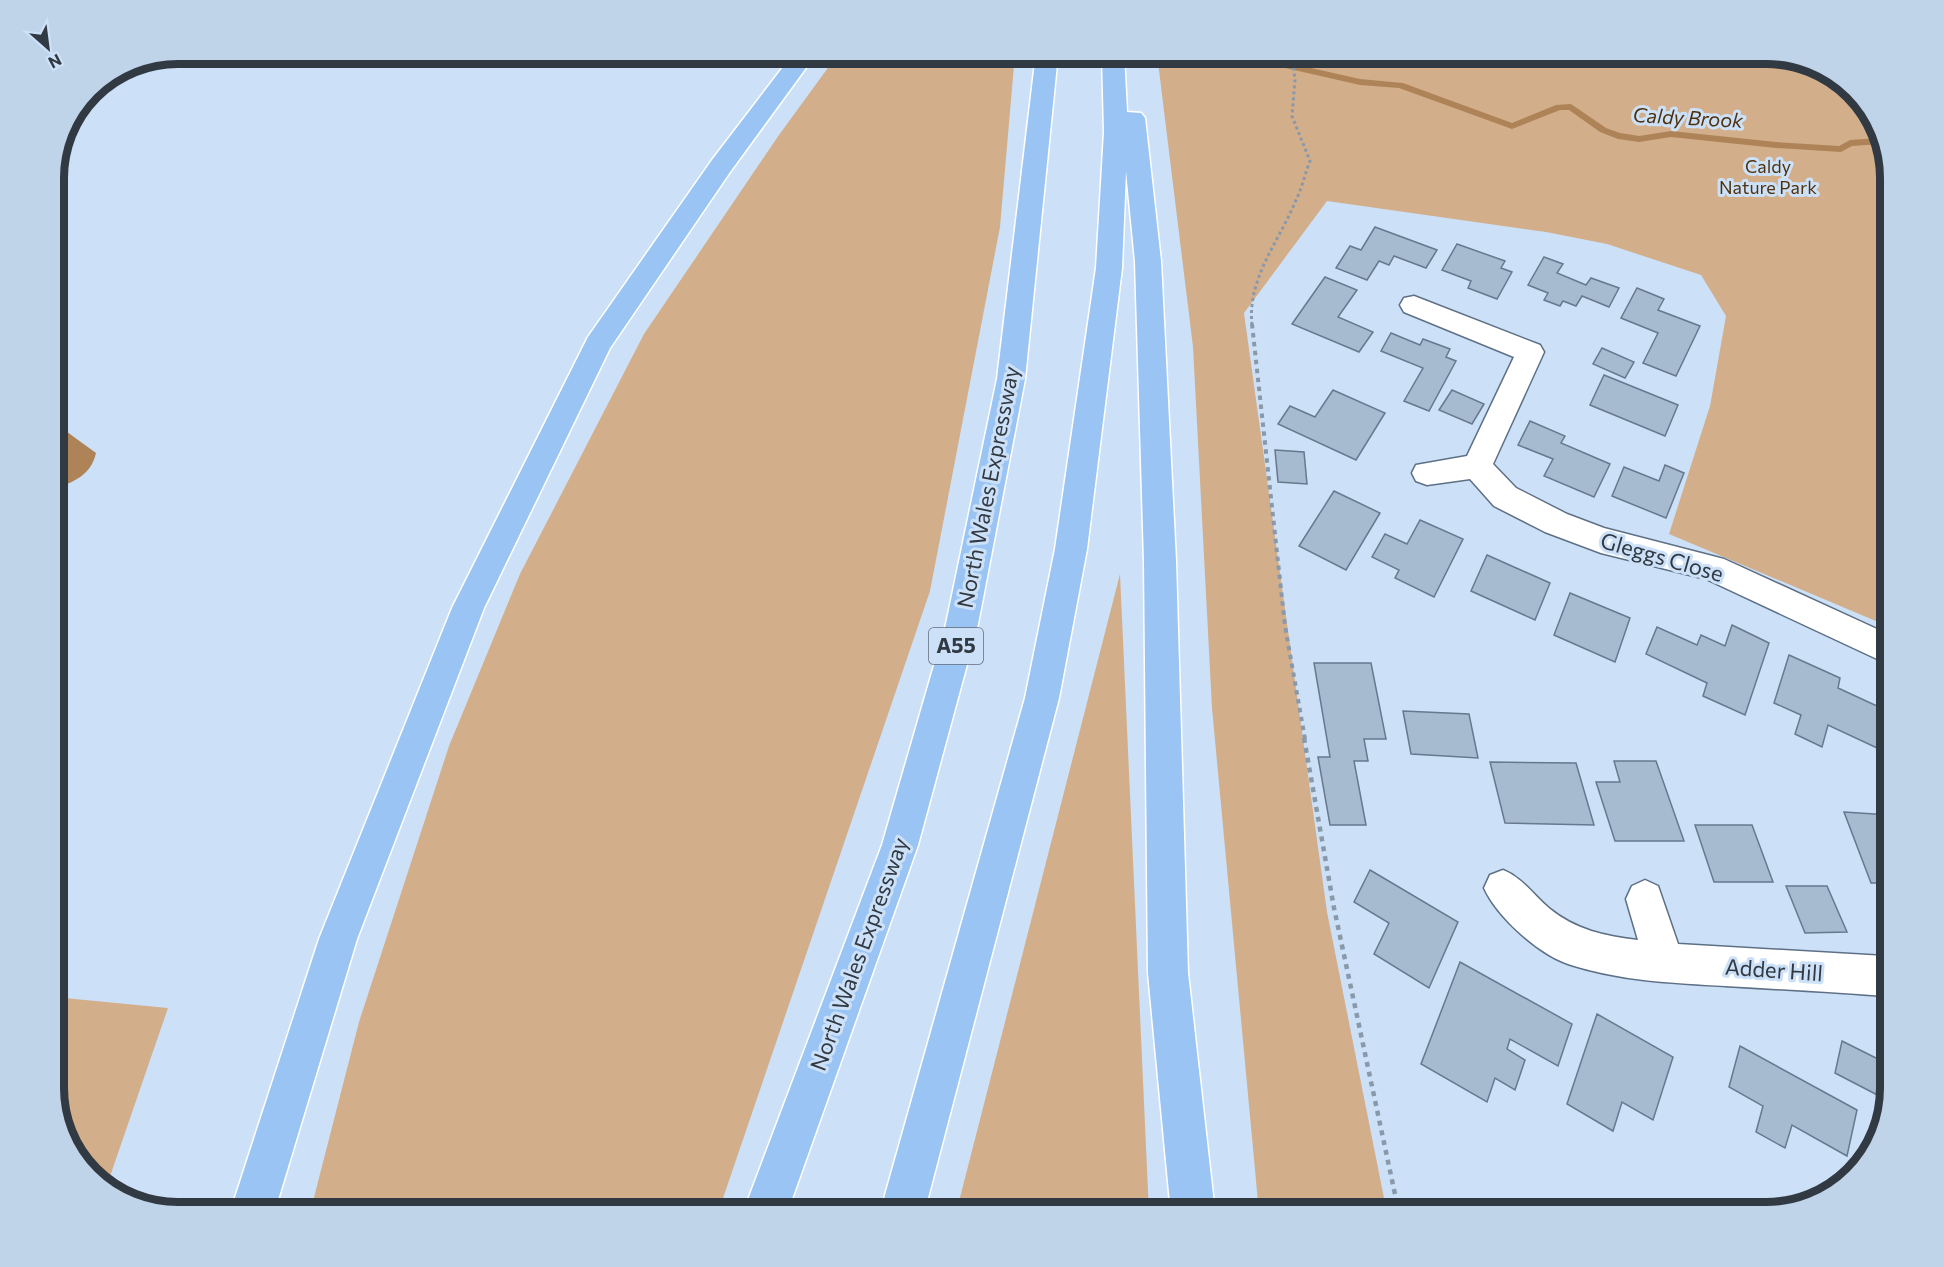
<svg xmlns="http://www.w3.org/2000/svg" width="1944" height="1267" font-family="Commissioner,sans-serif">
<style>
.green{fill:#d3ae8b}
.water{fill:#ae8357}
.lines{fill:none;stroke-linecap:round;stroke-linejoin:round}
.stream{fill:#ae8357;fill-rule:evenodd}
.building{fill:#a6bad0;stroke:#66798d;stroke-width:1.5}
.minor-casing{stroke:#5e7085;stroke-width:3}
.highway-casing{stroke:#fff;stroke-width:3}
.path-far2{stroke:#8999aa;stroke-width:3;stroke-dasharray:3 3;stroke-linecap:butt}
.path-far1{stroke:#8999aa;stroke-width:4;stroke-dasharray:4.5 4.5;stroke-linecap:butt}
.path{stroke:#8999aa;stroke-width:4.5;stroke-dasharray:5 5;stroke-linecap:butt}
.minor{fill:#fff;fill-rule:evenodd}
.highway{fill:#99c4f3;fill-rule:evenodd}
.labels{text-anchor:middle;stroke-width:6;stroke-linejoin:round;paint-order:stroke}
.far-park-label{font-size:18px;fill:#4f310c;stroke:#cce1f8}
.far-water-label{font-size:20px;font-style:italic;fill:#4f310d;stroke:#cce1f8}
.shield{fill:#cce1f8;stroke:#606b79;stroke-width:1.5}
.shield-label{font-size:21px;font-weight:bold;fill:#313942}
.street-label{font-size:22px;fill:#313942;stroke:#cce1f8}
.rim{fill:none;stroke:#313942;stroke-width:8}
</style>
<rect width="100%" height="100%" fill="#cce1f8"/>
<g class="green">
<polygon points="838,54 1015,54 1000,227 930,591 720,1207 717,1213 310,1213 359,1022 449,746 520,574 644,334 779,135"/>
<polygon points="1157,54 1566,54 1626,61 1769,55 1834,75 1874,116 1890,178 1890,627 1669,534 1710,406 1726,316 1701,275 1607,244 1546,232 1327,201 1244,313 1327,912 1387,1213 1259,1213 1212,708 1193,347"/>
<polygon points="1120,574 1149,1213 956,1213"/>
<polygon points="54,997 168,1008 106,1188 70,1151 54,1096"/>
</g>
<path class="water" d="M63,429L96,453C91,475 74,482 54,489V431Z"/>
<g class="lines">
<polygon class="stream" points="1262,57 1360,79 1403,83 1512,123 1556,105 1571,104 1606,128 1620,133 1639,136 1671,131 1776,142 1839,146 1850,140 1879,138 1881,144 1852,146 1841,152 1776,148 1671,137 1639,142 1618,139 1600,132 1569,110 1560,110 1512,129 1399,88 1360,85 1259,62 1259,58"/>
</g>
<g class="building">
<polygon points="1375,227 1437,250 1426,268 1394,256 1389,265 1379,261 1367,280 1336,268 1350,246 1361,250"/>
<polygon points="1457,244 1505,261 1501,268 1512,272 1497,299 1468,288 1471,281 1442,270"/>
<polygon points="1544,257 1563,264 1557,273 1586,285 1591,278 1619,288 1609,307 1582,296 1576,306 1563,301 1560,306 1544,300 1548,293 1528,285"/>
<polygon points="1325,277 1357,290 1338,317 1373,332 1359,352 1292,324"/>
<polygon points="1637,288 1664,299 1658,310 1700,326 1676,376 1643,363 1658,333 1621,318"/>
<polygon points="1391,333 1420,345 1423,339 1450,349 1446,357 1456,361 1429,411 1404,401 1423,368 1381,351"/>
<polygon points="1602,348 1634,362 1625,378 1593,364"/>
<polygon points="1604,375 1678,405 1665,436 1590,405"/>
<polygon points="1333,390 1385,413 1356,460 1278,424 1290,406 1315,417"/>
<polygon points="1452,390 1484,404 1472,424 1439,410"/>
<polygon points="1530,421 1565,436 1561,443 1610,464 1594,497 1544,476 1553,459 1518,445"/>
<polygon points="1275,450 1304,452 1307,484 1278,482"/>
<polygon points="1665,465 1684,473 1666,518 1612,496 1624,467 1659,481"/>
<polygon points="1334,491 1380,513 1346,570 1299,546"/>
<polygon points="1420,520 1463,539 1434,597 1395,578 1399,570 1372,557 1385,534 1407,544"/>
<polygon points="1487,555 1550,583 1535,620 1471,591"/>
<polygon points="1570,593 1630,618 1615,662 1554,635"/>
<polygon points="1732,625 1769,643 1745,715 1703,696 1707,683 1646,654 1657,627 1697,645 1701,635 1725,646"/>
<polygon points="1789,655 1840,678 1838,688 1890,712 1890,754 1828,725 1822,747 1795,734 1801,715 1774,703"/>
<polygon points="1314,663 1371,663 1386,739 1364,739 1368,761 1354,761 1366,825 1330,825 1318,757 1330,757"/>
<polygon points="1403,711 1469,714 1478,758 1411,754"/>
<polygon points="1614,761 1656,761 1684,841 1615,841 1596,782 1620,782"/>
<polygon points="1490,762 1576,763 1594,825 1505,823"/>
<polygon points="1844,812 1889,815 1890,883 1871,883"/>
<polygon points="1695,825 1752,825 1773,882 1714,882"/>
<polygon points="1370,870 1458,922 1429,988 1374,954 1389,923 1354,902"/>
<polygon points="1786,886 1827,886 1847,932 1805,933"/>
<polygon points="1460,962 1572,1024 1558,1066 1510,1039 1507,1049 1525,1060 1515,1090 1495,1078 1487,1102 1421,1064"/>
<polygon points="1597,1014 1673,1057 1653,1120 1622,1102 1613,1131 1567,1104"/>
<polygon points="1842,1041 1890,1065 1887,1100 1835,1073"/>
<polygon points="1740,1046 1857,1110 1847,1156 1792,1125 1785,1148 1756,1132 1763,1106 1729,1087"/>
</g>
<g class="lines">
<defs>
<g id="minor">
<polygon points="1414,296 1540,345 1544,352 1493,464 1516,488 1567,514 1604,528 1724,559 1890,635 1890,665 1706,579 1601,553 1545,532 1494,506 1470,479 1427,485 1416,481 1412,473 1416,465 1467,456 1514,357 1404,312 1400,305 1404,298"/>
<path d="M1503,870C1523,878 1533,895 1550,909C1576,930 1605,936 1638,940L1626,899L1632,886L1645,880L1658,886L1678,944L1885,956L1890,958V994L1885,996C1832,992 1778,989 1725,986C1674,983 1621,981 1571,965C1540,956 1497,917 1484,888L1490,875Z"/>
</g>
<g id="highway">
<polygon points="793,54 816,54 730,172 610,348 484,608 357,939 274,1213 230,1213 319,939 452,608 588,337 712,160"/>
<polygon points="1036,54 1058,54 1025,379 978,624 918,845 787,1213 743,1213 882,845 946,624 997,379"/>
<polygon points="1102,54 1124,54 1127,112 1141,113 1145,118 1161,261 1176,561 1188,973 1215,1213 1171,1213 1148,973 1144,561 1135,261 1126,171 1122,268 1087,549 1059,698 924,1213 880,1213 1025,698 1055,549 1096,268 1104,132"/>
</g>
</defs>
<use href="#minor" class="minor-casing"/>
<use href="#highway" class="highway-casing"/>
<g class="path-far2">
<polyline points="1579,54 1639,59 1743,54"/>
<path d="M1252,325C1247,278 1279,242 1296,200C1302,188 1305,174 1310,161L1292,116L1295,80L1292,54"/>
</g>
<polyline class="path-far1" points="1252,324 1285,626 1305,739"/>
<polyline class="path" points="1304,738 1334,908 1399,1213"/>
<use href="#minor" class="minor"/>
<use href="#highway" class="highway"/>
</g>
<g class="labels">
<g class="far-park-label">
<text x="1768" y="173">Caldy<tspan x="1768" dy="21">Nature Park</tspan></text>
</g>
<g class="far-water-label">
<text transform="translate(1688 118) rotate(3)" y="7">Caldy Brook</text>
</g>
<rect class="shield" x="929" y="628" width="54" height="36" rx="4.5"/>
<g class="shield-label">
<text x="956" y="653">A55</text>
</g>
<g class="street-label">
<text transform="translate(988 487) rotate(-79)" y="8">North Wales Expressway</text>
<text transform="translate(1662 557) rotate(16)" y="8">Gleggs Close</text>
<text transform="translate(859 954) rotate(-70)" y="8">North Wales Expressway</text>
<text transform="translate(1774 970) rotate(4)" y="8">Adder Hill</text>
</g>
</g>
<path d="M0 0H1944V1267H0ZM178 64H1766A114 114 0 0 1 1880 178V1088A114 114 0 0 1 1766 1202H178A114 114 0 0 1 64 1088V178A114 114 0 0 1 178 64Z" fill="#c0d4e9" fill-rule="evenodd"/>
<path class="rim" d="M178 64H1766A114 114 0 0 1 1880 178V1088A114 114 0 0 1 1766 1202H178A114 114 0 0 1 64 1088V178A114 114 0 0 1 178 64Z"/>
<g transform="translate(48 48) rotate(152)" stroke="#cce1f8" stroke-width="4.5" paint-order="stroke">
<path d="M0-4.5L10 22L0 15L-10 22Z" fill="#313942"/>
<text y="-9" font-size="16" font-weight="bold" text-anchor="middle" fill="#313942">N</text>
</g>
</svg>
